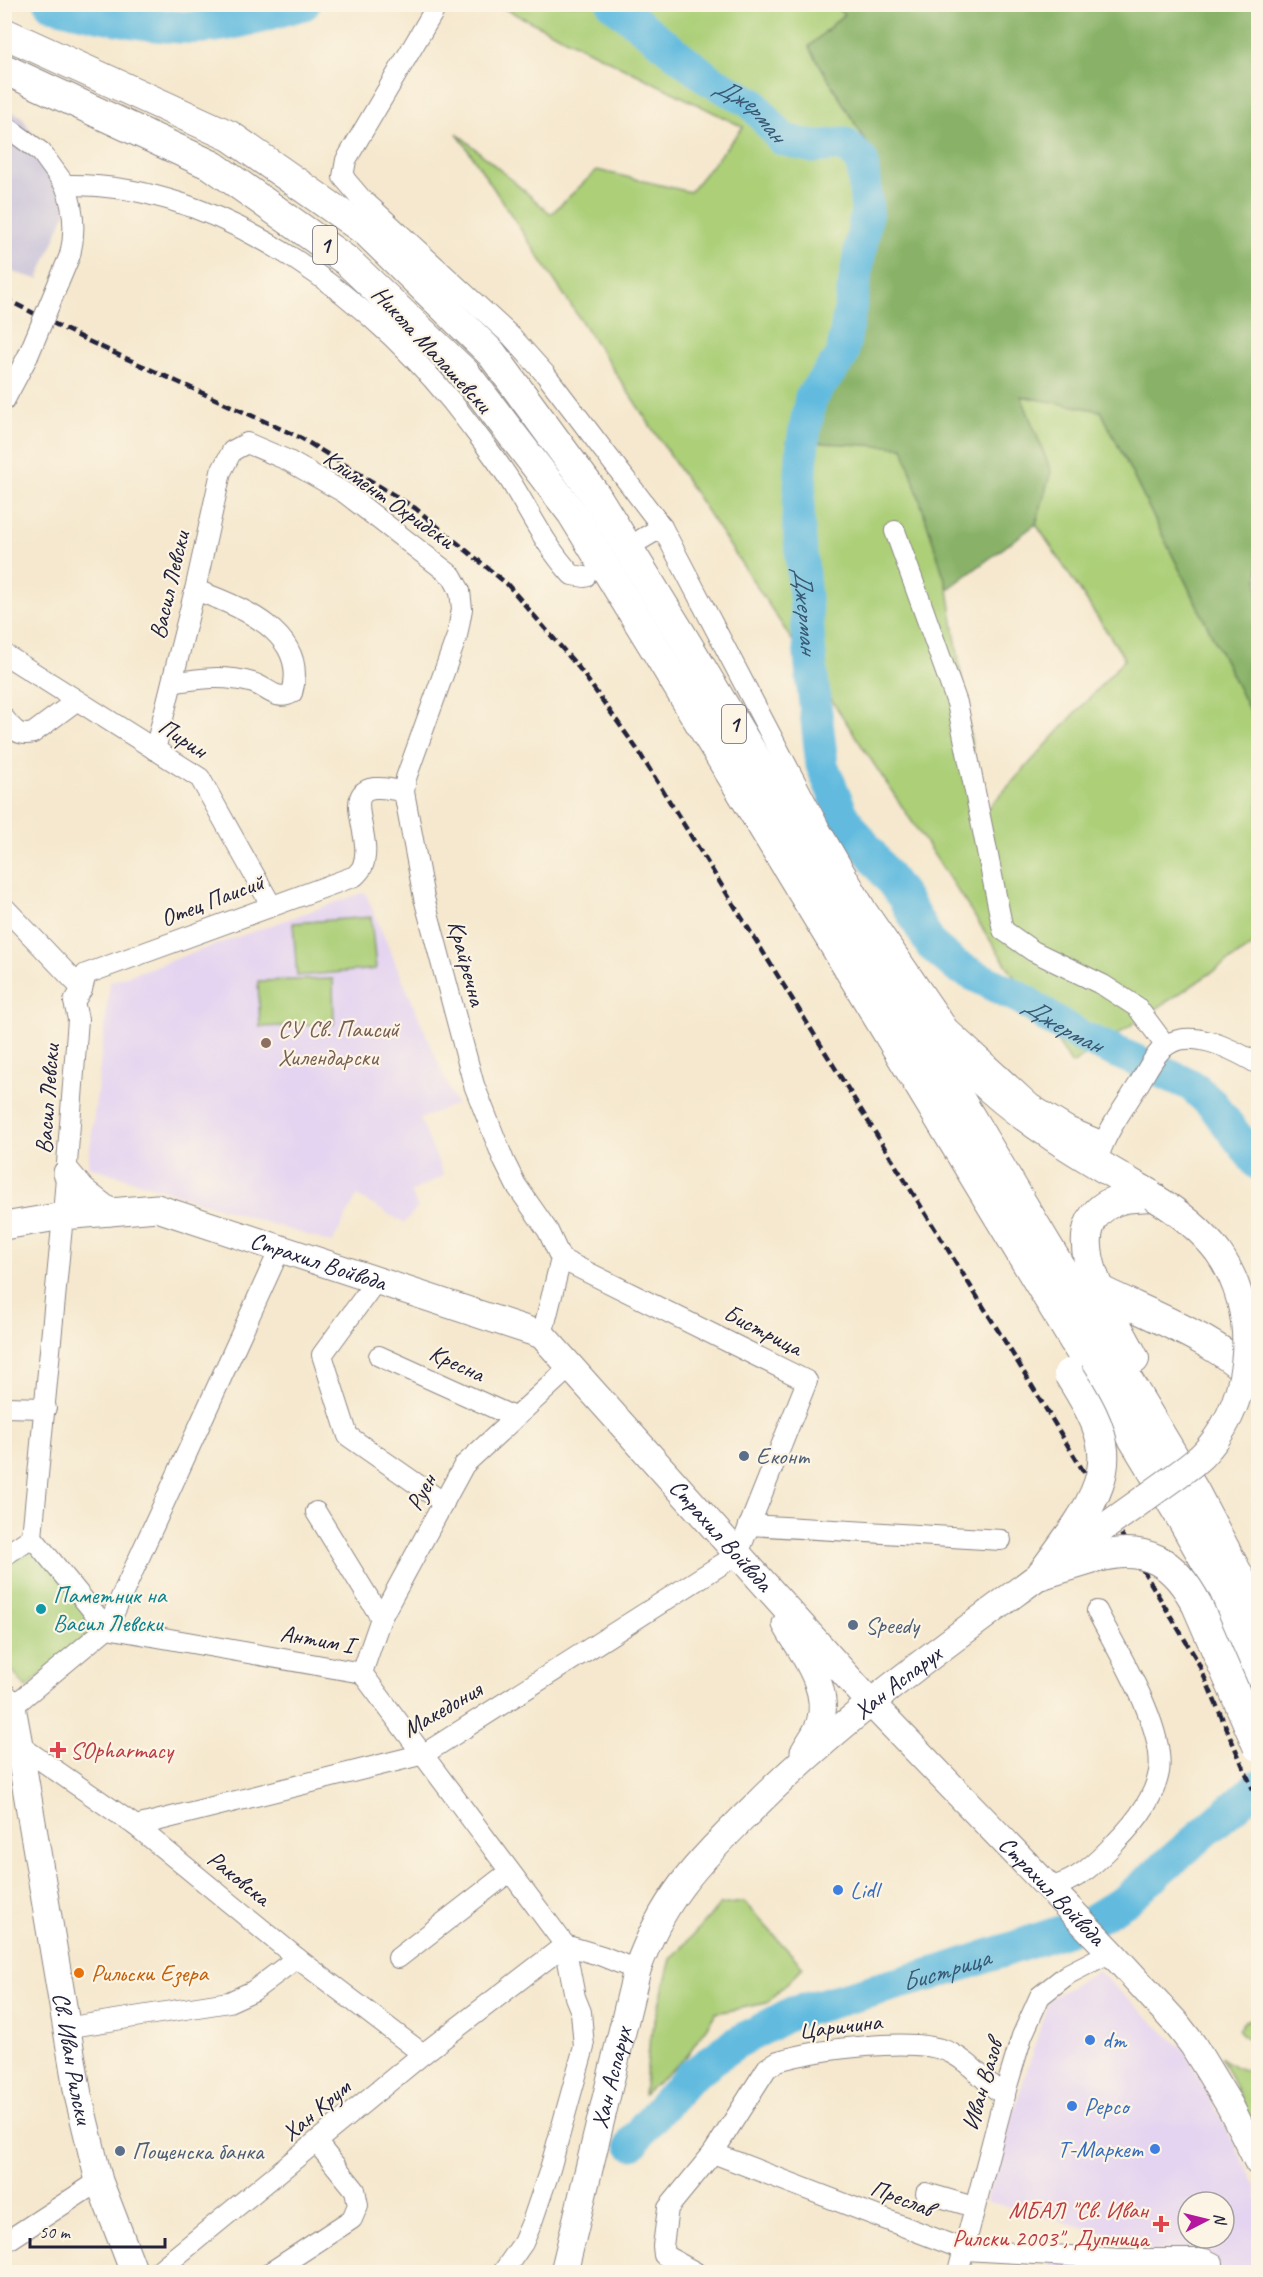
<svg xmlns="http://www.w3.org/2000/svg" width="1263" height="2277" font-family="Caveat,sans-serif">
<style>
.built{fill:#e4d3f1;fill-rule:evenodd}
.industrial{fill:#c6c0d9}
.green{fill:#accf78;stroke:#67785a;stroke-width:1.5}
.forest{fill:#89b268;stroke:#566a52;stroke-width:1.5}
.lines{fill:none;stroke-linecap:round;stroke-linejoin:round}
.river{stroke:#62bbdf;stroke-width:33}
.street-casing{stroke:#8c8584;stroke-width:22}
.secondary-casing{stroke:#8c8584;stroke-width:29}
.primary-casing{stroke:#8c8584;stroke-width:32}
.street{stroke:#fff;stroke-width:20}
.secondary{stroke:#fff;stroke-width:27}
.primary{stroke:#fff;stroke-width:30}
.rail{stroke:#22223b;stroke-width:4.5;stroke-dasharray:9 4.5;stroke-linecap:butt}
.street-bridge-casing{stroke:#8c8584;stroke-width:22;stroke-linecap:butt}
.secondary-bridge-casing{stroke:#8c8584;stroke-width:29;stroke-linecap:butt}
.primary-bridge-casing{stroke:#8c8584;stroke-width:32;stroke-linecap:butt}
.street-bridge{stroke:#fff;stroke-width:20}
.secondary-bridge{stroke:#fff;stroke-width:27}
.primary-bridge{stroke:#fff;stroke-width:30}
.education-dot{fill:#8d6e63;stroke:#fcf5e5;stroke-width:2}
.service-dot{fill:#5c6f8a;stroke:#fcf5e5;stroke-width:2}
.culture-dot{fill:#0f9aa8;stroke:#fcf5e5;stroke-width:2}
.health-dot{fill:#e0444e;stroke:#fcf5e5;stroke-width:2}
.shop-dot{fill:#3f7fe0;stroke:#fcf5e5;stroke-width:2}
.food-dot{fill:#e8710a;stroke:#fcf5e5;stroke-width:2}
.labels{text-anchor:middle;stroke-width:4.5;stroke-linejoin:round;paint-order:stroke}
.shield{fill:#fcf5e5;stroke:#63616e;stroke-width:1.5}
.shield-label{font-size:22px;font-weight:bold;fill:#22223b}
.street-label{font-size:24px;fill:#22223b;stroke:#fcf5e5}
.education-label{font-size:24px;fill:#785e54;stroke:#fcf5e5;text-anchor:start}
.service-label{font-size:24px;fill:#4e5e75;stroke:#fcf5e5;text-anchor:start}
.culture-label{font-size:24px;fill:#0d838f;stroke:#fcf5e5;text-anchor:start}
.health-label{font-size:24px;fill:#be3a42;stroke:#fcf5e5;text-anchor:start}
.shop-label{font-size:24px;fill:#366cbe;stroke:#fcf5e5;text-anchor:start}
.food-label{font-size:24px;fill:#c56008;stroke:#fcf5e5;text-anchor:start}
.water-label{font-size:26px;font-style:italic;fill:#385874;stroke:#fcf5e5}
</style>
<rect width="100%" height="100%" fill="#fcf5e5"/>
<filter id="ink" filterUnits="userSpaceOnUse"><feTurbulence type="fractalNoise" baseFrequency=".0167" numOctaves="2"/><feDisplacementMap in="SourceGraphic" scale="12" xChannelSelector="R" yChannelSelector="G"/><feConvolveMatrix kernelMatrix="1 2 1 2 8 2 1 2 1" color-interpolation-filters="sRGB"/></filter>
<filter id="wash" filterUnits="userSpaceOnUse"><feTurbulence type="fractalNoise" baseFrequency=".008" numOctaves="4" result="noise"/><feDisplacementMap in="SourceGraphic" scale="24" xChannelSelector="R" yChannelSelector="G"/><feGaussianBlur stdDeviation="1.35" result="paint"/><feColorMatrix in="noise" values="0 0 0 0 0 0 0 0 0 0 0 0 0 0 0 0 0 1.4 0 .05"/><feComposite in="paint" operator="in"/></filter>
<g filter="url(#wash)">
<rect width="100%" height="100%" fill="#f5e8ce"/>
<g class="built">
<polygon points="365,892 456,1104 420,1119 444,1176 411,1192 418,1208 404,1223 357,1196 332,1243 88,1166 110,982"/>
<path d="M1098,1971L1185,2051L1257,2187L1258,2272H1049L1051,2262L1133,2270L1131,2240L986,2201L1049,1999ZM1188,2202H1224V2238H1188Z"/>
</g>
<polygon class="industrial" points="4,108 21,116 44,151 67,209 38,279 5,270"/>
<g class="green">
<polygon points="831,4 844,14 809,47 877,160 866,292 788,440 903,447 948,589 982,815 1125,659 1036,524 1051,471 1021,396 1101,411 1258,728 1258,942 1072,1064 457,133 551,214 597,170 690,192 743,127 497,5"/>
<polygon points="371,917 376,969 297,976 293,923"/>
<polygon points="333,979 334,1024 260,1027 258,981"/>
<polygon points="33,1541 98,1626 26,1688 5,1661 5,1619 8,1616 5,1611 5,1563"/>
<polygon points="744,1902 803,1967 767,2003 716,2013 686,2057 644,2094 650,2039 671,1959 720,1905"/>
<path d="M1251,2019L1258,2021V2037C1249,2043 1244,2037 1238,2029L1245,2021Z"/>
<path d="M1221,2057C1233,2068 1243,2071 1258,2071V2135Z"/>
</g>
<polygon class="forest" points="831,5 1258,5 1258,728 1101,411 1021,396 1051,471 1036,524 948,589 903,447 787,441 866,292 877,160 809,47 844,14"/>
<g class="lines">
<g class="river">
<path d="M51,4C94,15 162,30 205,27C238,25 272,12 304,4"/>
<path id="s1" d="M613,4L710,80L752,103L782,139L813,147L845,144L862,161L867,210L842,356L811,397L803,441L798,517L812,678L822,765L843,816L903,897L931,945L956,966L1024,1000L1052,1020L1080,1036L1191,1085L1212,1104L1258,1164"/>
<path id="s2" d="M632,2144L644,2127L689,2077L734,2044L792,2013L943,1971L1090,1922L1127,1899L1258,1786"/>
</g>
</g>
</g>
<g filter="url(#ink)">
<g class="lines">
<defs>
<g id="street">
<polyline points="438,4 346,160 343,177 360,197 512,337 546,375 662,527 819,827 867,910 948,1028 1031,1104 1070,1128 1103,1142"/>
<path d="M4,125L41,152L65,185C223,181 380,304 470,425C486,446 504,469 517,492C535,522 548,549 572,575L585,577"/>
<path d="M65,185C74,208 76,231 70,255"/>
<polyline points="4,401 28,356"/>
<polyline points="895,531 957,703 1003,930 1033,951 1103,985 1137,1007 1166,1046"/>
<polyline points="642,539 662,527"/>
<polyline points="4,654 200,778 271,905"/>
<path d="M172,683C200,678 225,675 253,683C267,687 276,702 292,693C310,633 238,605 195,590"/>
<path d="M4,718C13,729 18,737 33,733L76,701"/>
<polyline points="155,750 195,590 221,472 232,451 247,443 287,460 345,493 452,576 460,591 462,609 457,636 406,778 404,792 424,898 474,1085 504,1161 516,1185 548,1231 561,1259 542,1335"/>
<path d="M4,907L82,989L86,974L355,876C358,873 362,869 363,865C376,831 326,772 404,792"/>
<path d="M1099,1155C1107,1131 1122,1111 1135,1090C1143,1078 1150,1062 1160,1051C1185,1023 1234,1050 1258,1064"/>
<polyline points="376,1281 322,1355 348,1436 444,1503"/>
<polyline points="379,1356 514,1417"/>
<polyline points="4,1407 46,1408"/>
<polyline points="316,1512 381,1618"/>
<polyline points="749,1525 1001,1540"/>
<polyline points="32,1537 107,1628"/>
<polyline points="4,1556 32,1537 63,1216 78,1019 74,1002 82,989"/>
<polyline points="107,1628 362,1673 565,1945 575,1997 581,2012 584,2047 550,2169 532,2222 523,2243 503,2272"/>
<polyline points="362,1673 381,1618 464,1465 570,1367"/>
<polyline points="4,1706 12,1707 107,1628 280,1249"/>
<polyline points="19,1745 136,1826 297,1958 423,2054"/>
<polyline points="136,1826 424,1754 738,1554 807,1381 561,1259"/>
<path d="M1049,1887C1076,1883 1097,1862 1116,1842C1134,1824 1154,1799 1159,1772C1166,1728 1117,1651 1097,1611"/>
<polyline points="565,1945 602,1956 637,1970"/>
<polyline points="398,1958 509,1872"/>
<polyline points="65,2028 229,2002 253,1991 297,1958"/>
<polyline points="713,2153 965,2250 1120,2259 1205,2259 1213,2263 1213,2272"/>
<polyline points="926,2193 974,2207"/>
<polyline points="4,2243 99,2181"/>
<polyline points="157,2272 423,2054 565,1945"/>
<polyline points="271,2272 352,2219 358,2205 355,2190 317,2143"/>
<path d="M695,2272L664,2255L663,2246L668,2208L713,2153L767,2068L778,2061C816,2050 916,2035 951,2053C972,2063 986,2084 1005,2096"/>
<polyline points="958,2272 1007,2086 1022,2036 1040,1996 1068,1974 1111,1952"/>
</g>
<g id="secondary">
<polyline points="67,1173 82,1191 109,1212"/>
<path id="s3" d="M4,1226L63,1216L157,1208L542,1335L870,1702L1111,1952L1175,2022L1193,2045L1230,2106L1258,2162"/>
<path d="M786,1624C802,1653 831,1688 820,1723C817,1733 809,1743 804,1752"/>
<path id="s4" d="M4,1697L12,1707L19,1745L78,2095L99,2181L134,2272"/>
<path id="s5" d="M564,2272L637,1970C664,1895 697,1864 752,1809C845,1715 954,1639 1060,1560"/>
</g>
<g id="primary">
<polyline points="4,33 230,136 367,232 492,354 596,496 682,636 1194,1491 1258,1613"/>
<polyline points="4,69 213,166 347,261 465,373 572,513 656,650 1182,1519 1217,1581 1258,1672"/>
<path d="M923,1015C941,1036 958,1058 978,1077C1029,1126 1092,1161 1152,1196"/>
<path d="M1101,1291C1147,1314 1227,1343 1258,1384"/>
<path d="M1134,1359C1115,1319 1050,1227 1115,1201C1126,1196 1141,1197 1152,1196"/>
<polyline points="1042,1574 1098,1557"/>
<polyline points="1042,1574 1076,1527"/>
</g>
</defs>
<use href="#street" class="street-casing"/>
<use href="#secondary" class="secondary-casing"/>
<use href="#primary" class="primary-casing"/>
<use href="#street" class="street"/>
<use href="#secondary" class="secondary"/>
<use href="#primary" class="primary"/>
<polyline class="rail" points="4,298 88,341 301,438 415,508 507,584 579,668 637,749 1017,1361 1197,1660 1258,1801"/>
<defs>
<polyline id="street-bridge" points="28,356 70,255"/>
<path id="secondary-bridge" d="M1088,1539C1112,1522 1137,1504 1162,1486C1178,1474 1196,1464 1208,1449C1254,1395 1259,1310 1218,1252C1200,1228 1177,1211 1152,1196"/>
<g id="primary-bridge">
<path d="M1069,1374C1107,1435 1119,1463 1076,1527"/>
<path d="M1098,1557C1146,1544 1175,1562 1197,1605L1258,1746"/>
</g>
</defs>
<use href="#street-bridge" class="street-bridge-casing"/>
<use href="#secondary-bridge" class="secondary-bridge-casing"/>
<use href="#primary-bridge" class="primary-bridge-casing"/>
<use href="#street-bridge" class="street-bridge"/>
<use href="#secondary-bridge" class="secondary-bridge"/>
<use href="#primary-bridge" class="primary-bridge"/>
</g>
</g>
<circle class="education-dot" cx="266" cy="1043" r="6"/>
<g class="service-dot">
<circle cx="744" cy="1456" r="6"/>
<circle cx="853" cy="1625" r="6"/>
<circle cx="120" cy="2151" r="6"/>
</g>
<circle class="culture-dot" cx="41" cy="1609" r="6"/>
<g class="health-dot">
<path d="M55 1741h6v6h6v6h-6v6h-6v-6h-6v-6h6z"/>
<path d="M1158 2215h6v6h6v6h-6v6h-6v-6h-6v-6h6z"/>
</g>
<g class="shop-dot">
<circle cx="838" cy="1890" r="6"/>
<circle cx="1090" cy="2040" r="6"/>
<circle cx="1072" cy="2106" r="6"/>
<circle cx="1155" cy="2149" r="6"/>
</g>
<circle class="food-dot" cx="79" cy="1973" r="6"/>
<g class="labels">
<g class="shield">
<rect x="313" y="226" width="24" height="38" rx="4.5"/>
<rect x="722" y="705" width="24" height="38" rx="4.5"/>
</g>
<g class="shield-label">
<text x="325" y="253">1</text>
<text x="734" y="732">1</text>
</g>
<g class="street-label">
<text transform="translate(432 349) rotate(47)" y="8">Никола Малашевски</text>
<text transform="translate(389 499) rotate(35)" y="8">Климент Охридски</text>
<text transform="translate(169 585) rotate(-77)" y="8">Васил Левски</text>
<text transform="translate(183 738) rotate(33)" y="8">Пирин</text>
<text transform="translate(212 900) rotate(-21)" y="8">Отец Паисий</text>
<text transform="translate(467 963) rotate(75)" y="8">Крайречна</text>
<text transform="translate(47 1099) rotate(-86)" y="8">Васил Левски</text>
<text dy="8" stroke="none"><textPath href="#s3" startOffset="324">Страхил Войвода</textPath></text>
<text transform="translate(763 1330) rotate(27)" y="8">Бистрица</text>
<text transform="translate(457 1363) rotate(25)" y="8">Кресна</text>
<text transform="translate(421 1492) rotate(-62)" y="8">Руен</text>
<text dy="8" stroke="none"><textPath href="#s3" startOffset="828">Страхил Войвода</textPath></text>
<text transform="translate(317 1639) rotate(10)" y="8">Антим I</text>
<text dy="8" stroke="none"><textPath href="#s5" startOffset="704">Хан Аспарух</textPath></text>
<text transform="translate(442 1709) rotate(-30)" y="8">Македония</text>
<text transform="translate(239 1878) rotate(39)" y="8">Раковска</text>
<text dy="8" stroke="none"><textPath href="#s3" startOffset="1314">Страхил Войвода</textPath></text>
<text transform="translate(840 2026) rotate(-7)" y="8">Царичина</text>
<text dy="8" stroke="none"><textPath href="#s4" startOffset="369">Св. Иван Рилски</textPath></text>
<text dy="8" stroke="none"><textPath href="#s5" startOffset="200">Хан Аспарух</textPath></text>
<text transform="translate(982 2085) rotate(-74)" y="8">Иван Вазов</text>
<text transform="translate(316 2110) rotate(-40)" y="8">Хан Крум</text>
<text transform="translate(902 2198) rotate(21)" y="8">Преслав</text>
</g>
<g class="education-label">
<text x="278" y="1037">СУ Св. Паисий<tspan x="278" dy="28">Хилендарски</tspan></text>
</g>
<g class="service-label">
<text x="756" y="1464">Еконт</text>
<text x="865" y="1633">Speedy</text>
<text x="132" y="2159">Пощенска банка</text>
</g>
<g class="culture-label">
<text x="53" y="1603">Паметник на<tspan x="53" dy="28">Васил Левски</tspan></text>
</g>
<g class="health-label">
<text x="70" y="1758">SOpharmacy</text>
<text x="1148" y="2218" text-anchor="end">МБАЛ "Св. Иван<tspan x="1148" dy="28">Рилски 2003", Дупница</tspan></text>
</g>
<g class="shop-label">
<text x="850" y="1898">Lidl</text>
<text x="1102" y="2048">dm</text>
<text x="1084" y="2114">Pepco</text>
<text x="1143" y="2157" text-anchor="end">Т-Маркет</text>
</g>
<g class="food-label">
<text x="91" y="1981">Рильски Езера</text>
</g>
<g class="water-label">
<text dy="9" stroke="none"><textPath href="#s1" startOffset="174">Джерман</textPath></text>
<text dy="9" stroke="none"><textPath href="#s1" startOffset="770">Джерман</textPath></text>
<text dy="9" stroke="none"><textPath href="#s1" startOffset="1292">Джерман</textPath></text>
<text dy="9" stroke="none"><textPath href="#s2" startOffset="369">Бистрица</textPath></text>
</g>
</g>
<rect width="1263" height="2277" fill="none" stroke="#fcf5e5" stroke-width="24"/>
<g transform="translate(1206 2220) rotate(83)"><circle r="28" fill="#fcf5e5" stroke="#a5a1a1" stroke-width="1.5"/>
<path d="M0-4.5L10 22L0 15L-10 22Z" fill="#b5179e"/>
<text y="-9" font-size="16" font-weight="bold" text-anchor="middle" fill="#22223b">N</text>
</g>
<path d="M30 2238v9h135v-9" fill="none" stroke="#22223b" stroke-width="3"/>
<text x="39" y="2238" font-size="18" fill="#22223b" stroke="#fcf5e5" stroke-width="4.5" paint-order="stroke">50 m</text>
</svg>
